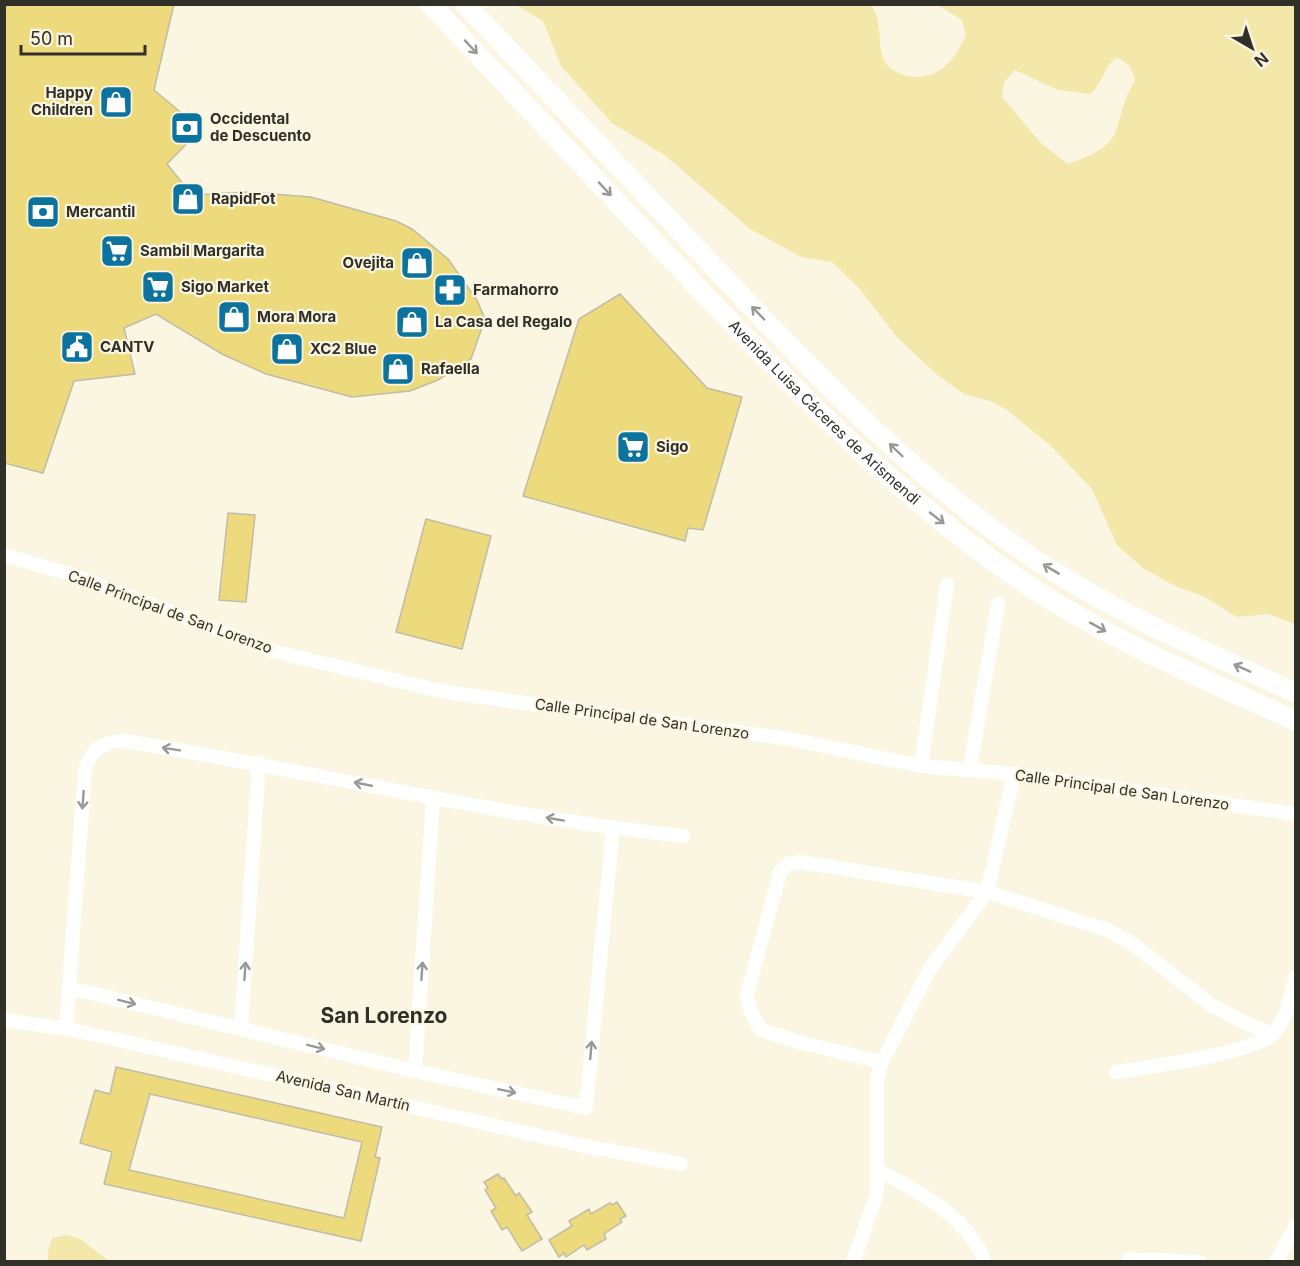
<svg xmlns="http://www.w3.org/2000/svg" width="1300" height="1266" font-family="Inter,sans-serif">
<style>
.green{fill:#f4e7aa;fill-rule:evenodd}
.building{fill:#ecda7d;stroke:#c0bca9;stroke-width:1.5;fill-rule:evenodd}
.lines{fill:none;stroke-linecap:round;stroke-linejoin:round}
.minor{stroke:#fff;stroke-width:14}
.primary{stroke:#fff;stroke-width:20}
.oneway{stroke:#989894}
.labels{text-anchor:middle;stroke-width:4.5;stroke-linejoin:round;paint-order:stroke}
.poi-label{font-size:15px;font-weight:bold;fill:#313028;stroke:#faf6e2;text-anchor:start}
.street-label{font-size:15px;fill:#313028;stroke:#faf6e2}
.district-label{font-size:21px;font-weight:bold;fill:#313028;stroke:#faf6e2}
</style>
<rect width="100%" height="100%" fill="#faf6e2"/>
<g class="green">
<path d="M516,5H871C884,23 876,45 885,62C889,69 896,72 903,75C935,84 955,61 966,35L962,20L938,5H1295V624L1269,614L1237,617L1205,597L1173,585L1143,568L1117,545L1092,489L1050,445L1007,410L993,402L964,394L936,374L897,337L859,288L832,262L801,257L750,229L666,156L612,123L561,66L543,21ZM1117,57L1130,66L1135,80C1108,127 1133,142 1068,164L1042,144L1002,97L1004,82L1015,70L1058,90L1091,94C1105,79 1102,69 1117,57Z"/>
<polygon points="67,1235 80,1239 109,1261 48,1261 48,1252 52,1238"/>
</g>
<g class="building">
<polygon points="4,4 174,4 154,90 185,116 188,112 202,128 167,164 192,195 247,192 311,197 396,221 412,229 448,259 477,300 485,319 471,359 438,380 410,391 352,397 266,374 222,354 156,314 124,328 135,374 74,381 43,473 4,463"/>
<polygon points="620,294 707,388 742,397 703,530 688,528 685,541 523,496 579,319"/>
<polygon points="228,513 255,515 246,602 219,600"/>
<polygon points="426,519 491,536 462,649 396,632"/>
<path d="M116,1067L382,1127L375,1157L380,1158L361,1241L104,1184L112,1152L80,1143L95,1090L110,1094ZM150,1094L362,1142L344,1218L129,1170Z"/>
<polygon points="498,1174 502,1179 504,1178 516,1196 519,1193 532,1212 527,1215 542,1239 522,1251 507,1227 502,1230 491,1211 496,1208 485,1190 488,1188 484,1182"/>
<polygon points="617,1202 626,1216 620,1219 622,1222 604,1234 606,1239 587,1250 584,1245 566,1257 564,1253 559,1257 549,1240 572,1226 569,1221 589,1209 591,1214 610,1203 612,1205"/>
</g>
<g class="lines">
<g class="minor">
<polyline points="4,555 76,576 276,652 445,692 790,739 921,766 1014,774 1296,814"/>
<polyline points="921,766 947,585"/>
<polyline points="970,768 998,604"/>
<polyline points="70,988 415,1071 586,1108 613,828"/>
<polyline points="4,1020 74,1030 584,1146 681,1164"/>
<path d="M66,1029L85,770C92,748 102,742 125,741C311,771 496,816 683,836"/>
<polyline points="241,1029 259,762"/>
<polyline points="882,1062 802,1043 761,1030 751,1013 747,995 780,872 789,863 801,862 987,892 1107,930 1130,942 1210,1004 1247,1024 1273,1034"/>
<polyline points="415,1071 433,798"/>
<path d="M1116,1072C1151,1066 1250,1055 1274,1033C1287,1020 1290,994 1296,977"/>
<path d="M878,1170C919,1193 967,1215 985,1262"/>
<polyline points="1129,1259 1199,1262"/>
<polyline points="853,1262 877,1193 877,1078 882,1062 929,970 987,892 1014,774"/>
<polyline points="1276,1262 1296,1225"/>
</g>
<g class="primary">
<path id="s1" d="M430,4C515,94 600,184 685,274C791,386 898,498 1026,584C1110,640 1204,679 1296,721"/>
<path d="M465,4C548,92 631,180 714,267C815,374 918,483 1042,564C1122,616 1209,653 1296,693"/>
</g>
</g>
<defs><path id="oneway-shaft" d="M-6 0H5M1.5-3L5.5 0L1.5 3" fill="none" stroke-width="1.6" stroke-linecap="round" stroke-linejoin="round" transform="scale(1.5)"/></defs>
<g class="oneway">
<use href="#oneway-shaft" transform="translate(471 47) rotate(47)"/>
<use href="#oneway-shaft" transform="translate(605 189) rotate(47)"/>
<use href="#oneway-shaft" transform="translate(758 313) rotate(-134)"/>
<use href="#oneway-shaft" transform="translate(896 450) rotate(-136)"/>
<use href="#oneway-shaft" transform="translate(937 518) rotate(38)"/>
<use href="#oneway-shaft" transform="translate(1051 569) rotate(-149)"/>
<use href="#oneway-shaft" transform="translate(1098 627) rotate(29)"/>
<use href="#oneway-shaft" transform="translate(1242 668) rotate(-156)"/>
<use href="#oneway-shaft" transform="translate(171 749) rotate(-171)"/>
<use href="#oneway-shaft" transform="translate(363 784) rotate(-169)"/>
<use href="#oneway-shaft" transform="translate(83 800) rotate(94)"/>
<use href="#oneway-shaft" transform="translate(555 819) rotate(-170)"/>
<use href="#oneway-shaft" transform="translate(245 971) rotate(-86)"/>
<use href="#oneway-shaft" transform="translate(422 971) rotate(-86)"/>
<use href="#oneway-shaft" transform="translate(127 1002) rotate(14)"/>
<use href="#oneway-shaft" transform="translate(316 1047) rotate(14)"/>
<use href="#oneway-shaft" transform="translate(591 1050) rotate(-85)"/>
<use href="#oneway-shaft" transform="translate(507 1091) rotate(12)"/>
</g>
<defs>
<symbol id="shop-square" viewBox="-11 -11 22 22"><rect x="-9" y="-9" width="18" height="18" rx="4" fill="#0c739f" stroke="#faf6e2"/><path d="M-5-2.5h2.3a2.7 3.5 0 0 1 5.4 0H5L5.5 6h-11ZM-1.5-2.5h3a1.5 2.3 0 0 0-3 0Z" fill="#fff"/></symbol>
<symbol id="bank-square" viewBox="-11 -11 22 22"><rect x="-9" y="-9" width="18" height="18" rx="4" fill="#0c739f" stroke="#faf6e2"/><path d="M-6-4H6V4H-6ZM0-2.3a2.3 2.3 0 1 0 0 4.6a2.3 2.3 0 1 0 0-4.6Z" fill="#fff"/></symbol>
<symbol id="supermarket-square" viewBox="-11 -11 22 22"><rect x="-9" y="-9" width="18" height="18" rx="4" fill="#0c739f" stroke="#faf6e2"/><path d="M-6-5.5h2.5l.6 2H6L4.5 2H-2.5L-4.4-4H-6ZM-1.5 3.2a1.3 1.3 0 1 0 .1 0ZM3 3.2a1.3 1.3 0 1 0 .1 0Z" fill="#fff"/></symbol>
<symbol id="pharmacy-square" viewBox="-11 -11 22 22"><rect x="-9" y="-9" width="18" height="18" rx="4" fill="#0c739f" stroke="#faf6e2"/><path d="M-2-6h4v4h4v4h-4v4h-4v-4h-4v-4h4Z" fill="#fff"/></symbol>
<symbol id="civic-square" viewBox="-11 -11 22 22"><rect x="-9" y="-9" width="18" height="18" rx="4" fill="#0c739f" stroke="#faf6e2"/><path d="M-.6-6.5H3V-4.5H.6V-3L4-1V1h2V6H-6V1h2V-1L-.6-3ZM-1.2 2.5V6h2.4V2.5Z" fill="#fff"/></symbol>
</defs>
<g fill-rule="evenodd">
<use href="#shop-square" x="97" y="83" width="38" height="38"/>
<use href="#bank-square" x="168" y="109" width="38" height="38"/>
<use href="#shop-square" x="169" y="180" width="38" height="38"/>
<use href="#bank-square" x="24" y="193" width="38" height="38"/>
<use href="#supermarket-square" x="98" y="232" width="38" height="38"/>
<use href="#shop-square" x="398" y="244" width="38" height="38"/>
<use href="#supermarket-square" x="139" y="268" width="38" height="38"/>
<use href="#pharmacy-square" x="431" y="271" width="38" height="38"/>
<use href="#shop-square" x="215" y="298" width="38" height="38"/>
<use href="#shop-square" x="393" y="303" width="38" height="38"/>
<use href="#civic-square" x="58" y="328" width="38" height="38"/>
<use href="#shop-square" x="268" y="330" width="38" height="38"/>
<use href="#shop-square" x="379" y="350" width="38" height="38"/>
<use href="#supermarket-square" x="614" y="428" width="38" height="38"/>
</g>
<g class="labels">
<g class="poi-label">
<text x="93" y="98" text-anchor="end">Happy<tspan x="93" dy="17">Children</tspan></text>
<text x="210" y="124">Occidental<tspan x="210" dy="17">de Descuento</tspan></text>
<text x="211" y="204">RapidFot</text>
<text x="66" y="217">Mercantil</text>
<text x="140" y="256">Sambil Margarita</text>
<text x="394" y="268" text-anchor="end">Ovejita</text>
<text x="181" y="292">Sigo Market</text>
<text x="473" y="295">Farmahorro</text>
<text x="257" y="322">Mora Mora</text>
<text x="435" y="327">La Casa del Regalo</text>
<text x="100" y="352">CANTV</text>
<text x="310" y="354">XC2 Blue</text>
<text x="421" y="374">Rafaella</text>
<text x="656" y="452">Sigo</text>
</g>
<g class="street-label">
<text dy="5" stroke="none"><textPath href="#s1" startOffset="568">Avenida Luisa Cáceres de Arismendi</textPath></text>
<text transform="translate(170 612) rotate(20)" y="5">Calle Principal de San Lorenzo</text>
<text transform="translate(642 719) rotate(8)" y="5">Calle Principal de San Lorenzo</text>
<text transform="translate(1122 790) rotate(8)" y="5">Calle Principal de San Lorenzo</text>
<text transform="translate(343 1091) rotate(13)" y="5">Avenida San Martín</text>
</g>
<g class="district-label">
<text x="384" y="1023">San Lorenzo</text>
</g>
</g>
<rect width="1300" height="1266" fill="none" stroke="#313028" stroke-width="12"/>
<g transform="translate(1252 48) rotate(141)" stroke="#faf6e2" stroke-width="4.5" paint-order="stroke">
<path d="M0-4.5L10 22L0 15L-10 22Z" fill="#313028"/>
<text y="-9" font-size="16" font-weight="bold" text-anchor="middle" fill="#313028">N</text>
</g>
<path d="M21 45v9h124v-9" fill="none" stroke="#313028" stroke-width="3"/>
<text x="30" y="45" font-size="18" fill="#313028" stroke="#faf6e2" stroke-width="4.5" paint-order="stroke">50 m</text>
</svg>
